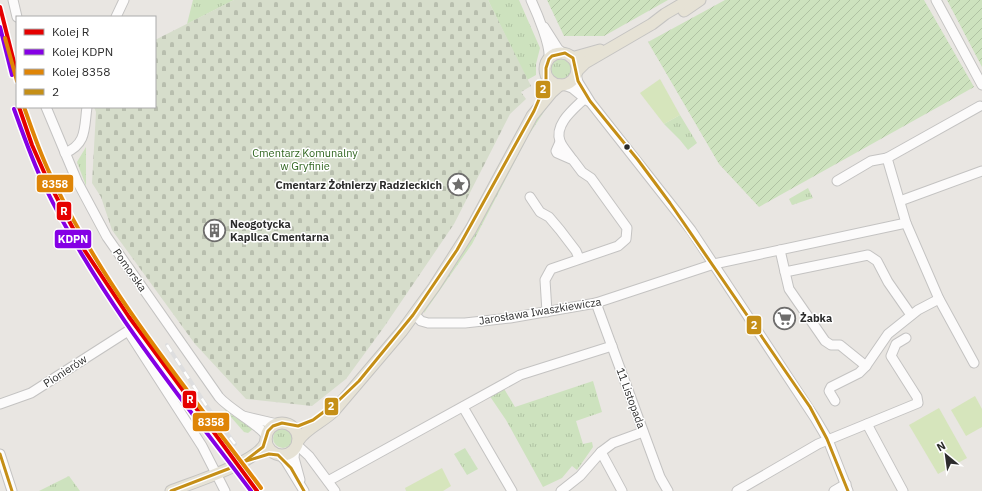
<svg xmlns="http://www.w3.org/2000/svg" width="982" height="491" font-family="'IBM Plex Sans',sans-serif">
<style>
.grass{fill:url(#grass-tufts)}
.cemetery{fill:url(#cemetery-stones)}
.garden{fill:url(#garden-furrows)}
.pitch{fill:#d6e5bc}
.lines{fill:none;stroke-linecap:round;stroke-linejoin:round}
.minor-casing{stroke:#c4c3c2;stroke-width:11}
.major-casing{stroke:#c5c4c2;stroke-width:13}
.minor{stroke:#fcfbfb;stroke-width:9}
.major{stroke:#e6e2d5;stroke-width:11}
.rail-casing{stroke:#dededf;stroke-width:4}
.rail{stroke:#fff;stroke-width:2.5;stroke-dasharray:8;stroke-linecap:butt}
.bus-1-casing{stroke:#fff;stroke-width:6}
.bus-1{stroke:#c58f17;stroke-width:3}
.rail-1-casing{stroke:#fff;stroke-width:7}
.rail-2-casing{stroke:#fff;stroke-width:7}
.rail-3-casing{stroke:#fff;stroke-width:7}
.rail-1{stroke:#e50000;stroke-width:4}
.rail-2{stroke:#8500e5;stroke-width:4}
.rail-3{stroke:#df8507;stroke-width:4}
.bus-dot{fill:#2c2c2c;stroke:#fff;stroke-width:1.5}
.labels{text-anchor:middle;stroke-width:3;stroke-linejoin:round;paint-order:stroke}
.park-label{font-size:11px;fill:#306520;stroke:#fff}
.poi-label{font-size:11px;font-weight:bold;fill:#2c2c2c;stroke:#fff;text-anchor:start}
.street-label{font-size:11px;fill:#2c2c2c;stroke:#fff}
.line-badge{stroke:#fff;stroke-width:1.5}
.badge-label{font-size:11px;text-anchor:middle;font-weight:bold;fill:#fff}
</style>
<defs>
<pattern id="grass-tufts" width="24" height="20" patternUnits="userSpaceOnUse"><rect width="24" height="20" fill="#cde2be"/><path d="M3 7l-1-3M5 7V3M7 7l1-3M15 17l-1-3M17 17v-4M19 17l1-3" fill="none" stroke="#b0c2a3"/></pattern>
<pattern id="cemetery-stones" width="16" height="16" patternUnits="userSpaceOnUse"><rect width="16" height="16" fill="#d6ddcb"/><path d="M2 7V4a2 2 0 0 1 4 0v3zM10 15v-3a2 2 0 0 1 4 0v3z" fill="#b8beae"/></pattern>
<pattern id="garden-furrows" width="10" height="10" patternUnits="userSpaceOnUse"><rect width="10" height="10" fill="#cde2be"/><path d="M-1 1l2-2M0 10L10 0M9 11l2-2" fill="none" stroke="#b0c2a3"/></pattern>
</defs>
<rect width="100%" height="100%" fill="#e9e6e2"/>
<g class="grass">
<polygon points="193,0 234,0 187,24"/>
<polygon points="488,0 519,0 540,48 536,64 536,75 527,80"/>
<circle cx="561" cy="69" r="10"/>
<path d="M551,101L528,136L472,244L424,313C424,307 448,275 454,267C485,219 510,167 537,116Z"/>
<polygon points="680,115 697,143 688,150 680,140 664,124"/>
<polygon points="86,147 86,186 77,162"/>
<polygon points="808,188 813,198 792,205 789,199"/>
<polygon points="593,381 602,412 576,421 583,444 592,442 593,447 577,470 572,466 562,478 543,487 506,420 489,395 503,387 515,407"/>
<polygon points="223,408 233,416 254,428 248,433 244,432"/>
<circle cx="283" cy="438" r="10"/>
<polygon points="465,448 478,469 467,475 454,454"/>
<polygon points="69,476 80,491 39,491"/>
</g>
<polygon class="cemetery" points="234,0 488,0 531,86 521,92 526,99 510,114 454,224 384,327 346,379 312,406 246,399 195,344 112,230 101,197 92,183 96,112 94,107 155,107 155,40"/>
<g class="garden">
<polygon points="547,0 668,0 604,36 564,36"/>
<polygon points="725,0 924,0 974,87 759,207 719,164 648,42"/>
<polygon points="947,0 982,0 982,67"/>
</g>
<g class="pitch">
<polygon points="660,79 680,115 664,124 640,93"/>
<polygon points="975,396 982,409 982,427 966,436 951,410"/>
<polygon points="939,408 967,458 938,474 909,425"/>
<polygon points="442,468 451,486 443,491 406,491 405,488"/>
</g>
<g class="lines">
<defs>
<g id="minor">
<polyline points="13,0 17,17"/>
<path d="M531,0C537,13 551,46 549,59"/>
<polyline points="936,0 982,85"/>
<polyline points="116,17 124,0"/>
<polyline points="544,27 558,49 564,54"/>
<polyline points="576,74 578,82 591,103 691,230 815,418 828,440 848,491"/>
<polyline points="564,85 572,88 588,101"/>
<path d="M46,107L77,181L107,237L219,397C229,409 263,427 267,437"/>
<path d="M65,153C87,144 84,128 87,107"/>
<path d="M572,159C568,153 562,147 560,141C554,124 574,109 584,99"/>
<polyline points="837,181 871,161 887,158"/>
<polyline points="530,197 540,212 549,217 560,230 576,251 579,258"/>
<polyline points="900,201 982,171"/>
<polyline points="780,250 785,272 868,255 877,261 888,282 911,315"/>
<polyline points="785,272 789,289 825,341 831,345 840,345 866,366"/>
<polyline points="596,303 660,477 668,491"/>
<polyline points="547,312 545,280 551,269 618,246 626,239 627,228 591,178 582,172 573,160 557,153 556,151 560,142"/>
<polyline points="415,315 421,321 428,323 465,323 510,318 596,303 714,264 906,223"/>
<polyline points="974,363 939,299 906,223 887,158 980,106"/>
<polyline points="835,401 829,391 831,387 859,373 866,366 888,334 918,310 939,299"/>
<polyline points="0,404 31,393 128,331 202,446 225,491"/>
<polyline points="463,407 512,491"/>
<polyline points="243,416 277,424"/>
<polyline points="867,424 903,491"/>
<polyline points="297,445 309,456 335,491"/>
<polyline points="295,448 294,458 300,480"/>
<polyline points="0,454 12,491"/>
<polyline points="280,455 285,460 304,491"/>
<polyline points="328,481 520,375 612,346"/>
<polyline points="561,491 580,476 601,452"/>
<polyline points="622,491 601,452 613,443 643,432"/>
<polyline points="737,491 818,444 918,403 917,397 891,356 896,344 906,338"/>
<polyline points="834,491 846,484"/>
</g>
<g id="major">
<polyline points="684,11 700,0"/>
<circle cx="561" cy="69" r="16"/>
<polyline points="571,57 575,57 600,50"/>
<polyline points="577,71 585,63 652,24 665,14 689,0"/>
<circle cx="282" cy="439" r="16"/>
<path d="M298,441C306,428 323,422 334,411L402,331L434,287L471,229L532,116L551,93L560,85"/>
<path d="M171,491C191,483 263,461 266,440"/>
</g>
</defs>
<use href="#minor" class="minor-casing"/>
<use href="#major" class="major-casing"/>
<use href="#minor" class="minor"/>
<use href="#major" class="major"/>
<defs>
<polyline id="rail" points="167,345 208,408 235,444"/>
</defs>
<use href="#rail" class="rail-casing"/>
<use href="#rail" class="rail"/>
<defs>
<g id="bus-1">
<polyline points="0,454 12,491"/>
<polyline points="246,461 269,454 278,455 291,468 304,491"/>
<polyline points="171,491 241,464 263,447 268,431 273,426 282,423 298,426 313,420 337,402 359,381 413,315 457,250 534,111 546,83 546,68 549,59 552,56 565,53 573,58 578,81 590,101 638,160 670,203 810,407 827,439 848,491"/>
</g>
</defs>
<use href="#bus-1" class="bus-1-casing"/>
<use href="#bus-1" class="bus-1"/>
<defs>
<g id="rail-1">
<polyline points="0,7 17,74"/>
<polyline points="19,107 32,145 48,181 85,251 129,317 257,491"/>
</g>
<g id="rail-2">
<polyline points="0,27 12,75"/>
<path d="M14,109C23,134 32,160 44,185C98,296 177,393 251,491"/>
</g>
<g id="rail-3">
<polyline points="5,38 17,81"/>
<path d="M24,107C33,132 41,157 53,180C106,292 187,389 261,488"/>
</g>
</defs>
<use href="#rail-1" class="rail-1-casing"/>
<use href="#rail-2" class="rail-2-casing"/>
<use href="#rail-3" class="rail-3-casing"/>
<use href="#rail-1" class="rail-1"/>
<use href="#rail-2" class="rail-2"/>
<use href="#rail-3" class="rail-3"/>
</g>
<defs>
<symbol id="sight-ring" viewBox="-11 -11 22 22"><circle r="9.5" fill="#fff" stroke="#6e6d6c" stroke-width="1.5"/><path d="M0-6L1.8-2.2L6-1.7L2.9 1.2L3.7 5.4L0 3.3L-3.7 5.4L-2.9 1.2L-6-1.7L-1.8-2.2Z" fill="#6e6d6c"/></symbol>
<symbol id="building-ring" viewBox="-11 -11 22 22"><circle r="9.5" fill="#fff" stroke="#6e6d6c" stroke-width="1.5"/><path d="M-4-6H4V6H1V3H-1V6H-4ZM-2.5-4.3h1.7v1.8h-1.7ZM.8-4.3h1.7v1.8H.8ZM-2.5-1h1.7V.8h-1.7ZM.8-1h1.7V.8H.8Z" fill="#6e6d6c"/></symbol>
<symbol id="supermarket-ring" viewBox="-11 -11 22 22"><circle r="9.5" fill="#fff" stroke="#6e6d6c" stroke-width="1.5"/><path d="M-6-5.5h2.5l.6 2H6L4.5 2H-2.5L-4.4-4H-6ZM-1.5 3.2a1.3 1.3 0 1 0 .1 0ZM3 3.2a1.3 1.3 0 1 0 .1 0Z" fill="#6e6d6c"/></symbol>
</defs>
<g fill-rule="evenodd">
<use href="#sight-ring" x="446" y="172" width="25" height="25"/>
<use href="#building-ring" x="202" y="218" width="25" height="25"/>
<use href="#supermarket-ring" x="772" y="306" width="25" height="25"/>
</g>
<circle class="bus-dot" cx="627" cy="147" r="3.5"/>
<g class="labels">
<g class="park-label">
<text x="305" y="157">Cmentarz Komunalny<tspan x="305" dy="13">w Gryfinie</tspan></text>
</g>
<g class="poi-label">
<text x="442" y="189" text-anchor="end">Cmentarz Żołnierzy Radzieckich</text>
<text x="230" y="228">Neogotycka<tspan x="230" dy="13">Kaplica Cmentarna</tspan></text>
<text x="800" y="322">Żabka</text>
</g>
<g class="street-label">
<text transform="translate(130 270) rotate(55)" y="4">Pomorska</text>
<text transform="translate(540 311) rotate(-9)" y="4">Jarosława Iwaszkiewicza</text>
<text transform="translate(65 371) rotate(-33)" y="4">Pionierów</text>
<text transform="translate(631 398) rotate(70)" y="4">11 Listopada</text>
</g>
</g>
<g class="line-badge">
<rect x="535" y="80" width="16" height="19" rx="4" fill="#c58f17"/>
<rect x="36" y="174" width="38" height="19" rx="4" fill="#df8507"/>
<rect x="56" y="201" width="16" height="20" rx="4" fill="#e50000"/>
<rect x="54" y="229" width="38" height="20" rx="4" fill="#8500e5"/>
<rect x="746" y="315" width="16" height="20" rx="4" fill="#c58f17"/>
<rect x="182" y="390" width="15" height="19" rx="4" fill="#e50000"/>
<rect x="324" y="397" width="15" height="19" rx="4" fill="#c58f17"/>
<rect x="192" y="412" width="38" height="20" rx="4" fill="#df8507"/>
</g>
<g class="badge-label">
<text x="543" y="93">2</text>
<text x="55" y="188">8358</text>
<text x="64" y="215">R</text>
<text x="73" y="243">KDPN</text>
<text x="754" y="329">2</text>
<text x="190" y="403">R</text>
<text x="331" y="410">2</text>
<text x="211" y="426">8358</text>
</g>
<rect x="16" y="16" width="140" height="92" fill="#ffffff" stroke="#ababab"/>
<rect x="24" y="29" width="20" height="6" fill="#e50000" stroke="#ababab"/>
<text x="52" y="36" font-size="12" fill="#2c2c2c">Kolej R</text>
<rect x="24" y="49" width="20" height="6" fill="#8500e5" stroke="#ababab"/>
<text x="52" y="56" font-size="12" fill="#2c2c2c">Kolej KDPN</text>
<rect x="24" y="69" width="20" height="6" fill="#df8507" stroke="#ababab"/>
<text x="52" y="76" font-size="12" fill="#2c2c2c">Kolej 8358</text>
<rect x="24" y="89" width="20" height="6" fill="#c58f17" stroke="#ababab"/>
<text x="52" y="96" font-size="12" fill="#2c2c2c">2</text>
<g transform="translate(946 455) rotate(331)" stroke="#ffffff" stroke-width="3" paint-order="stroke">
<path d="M0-3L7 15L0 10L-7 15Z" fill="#2c2c2c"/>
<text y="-6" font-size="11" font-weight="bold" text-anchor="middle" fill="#2c2c2c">N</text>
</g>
</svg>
